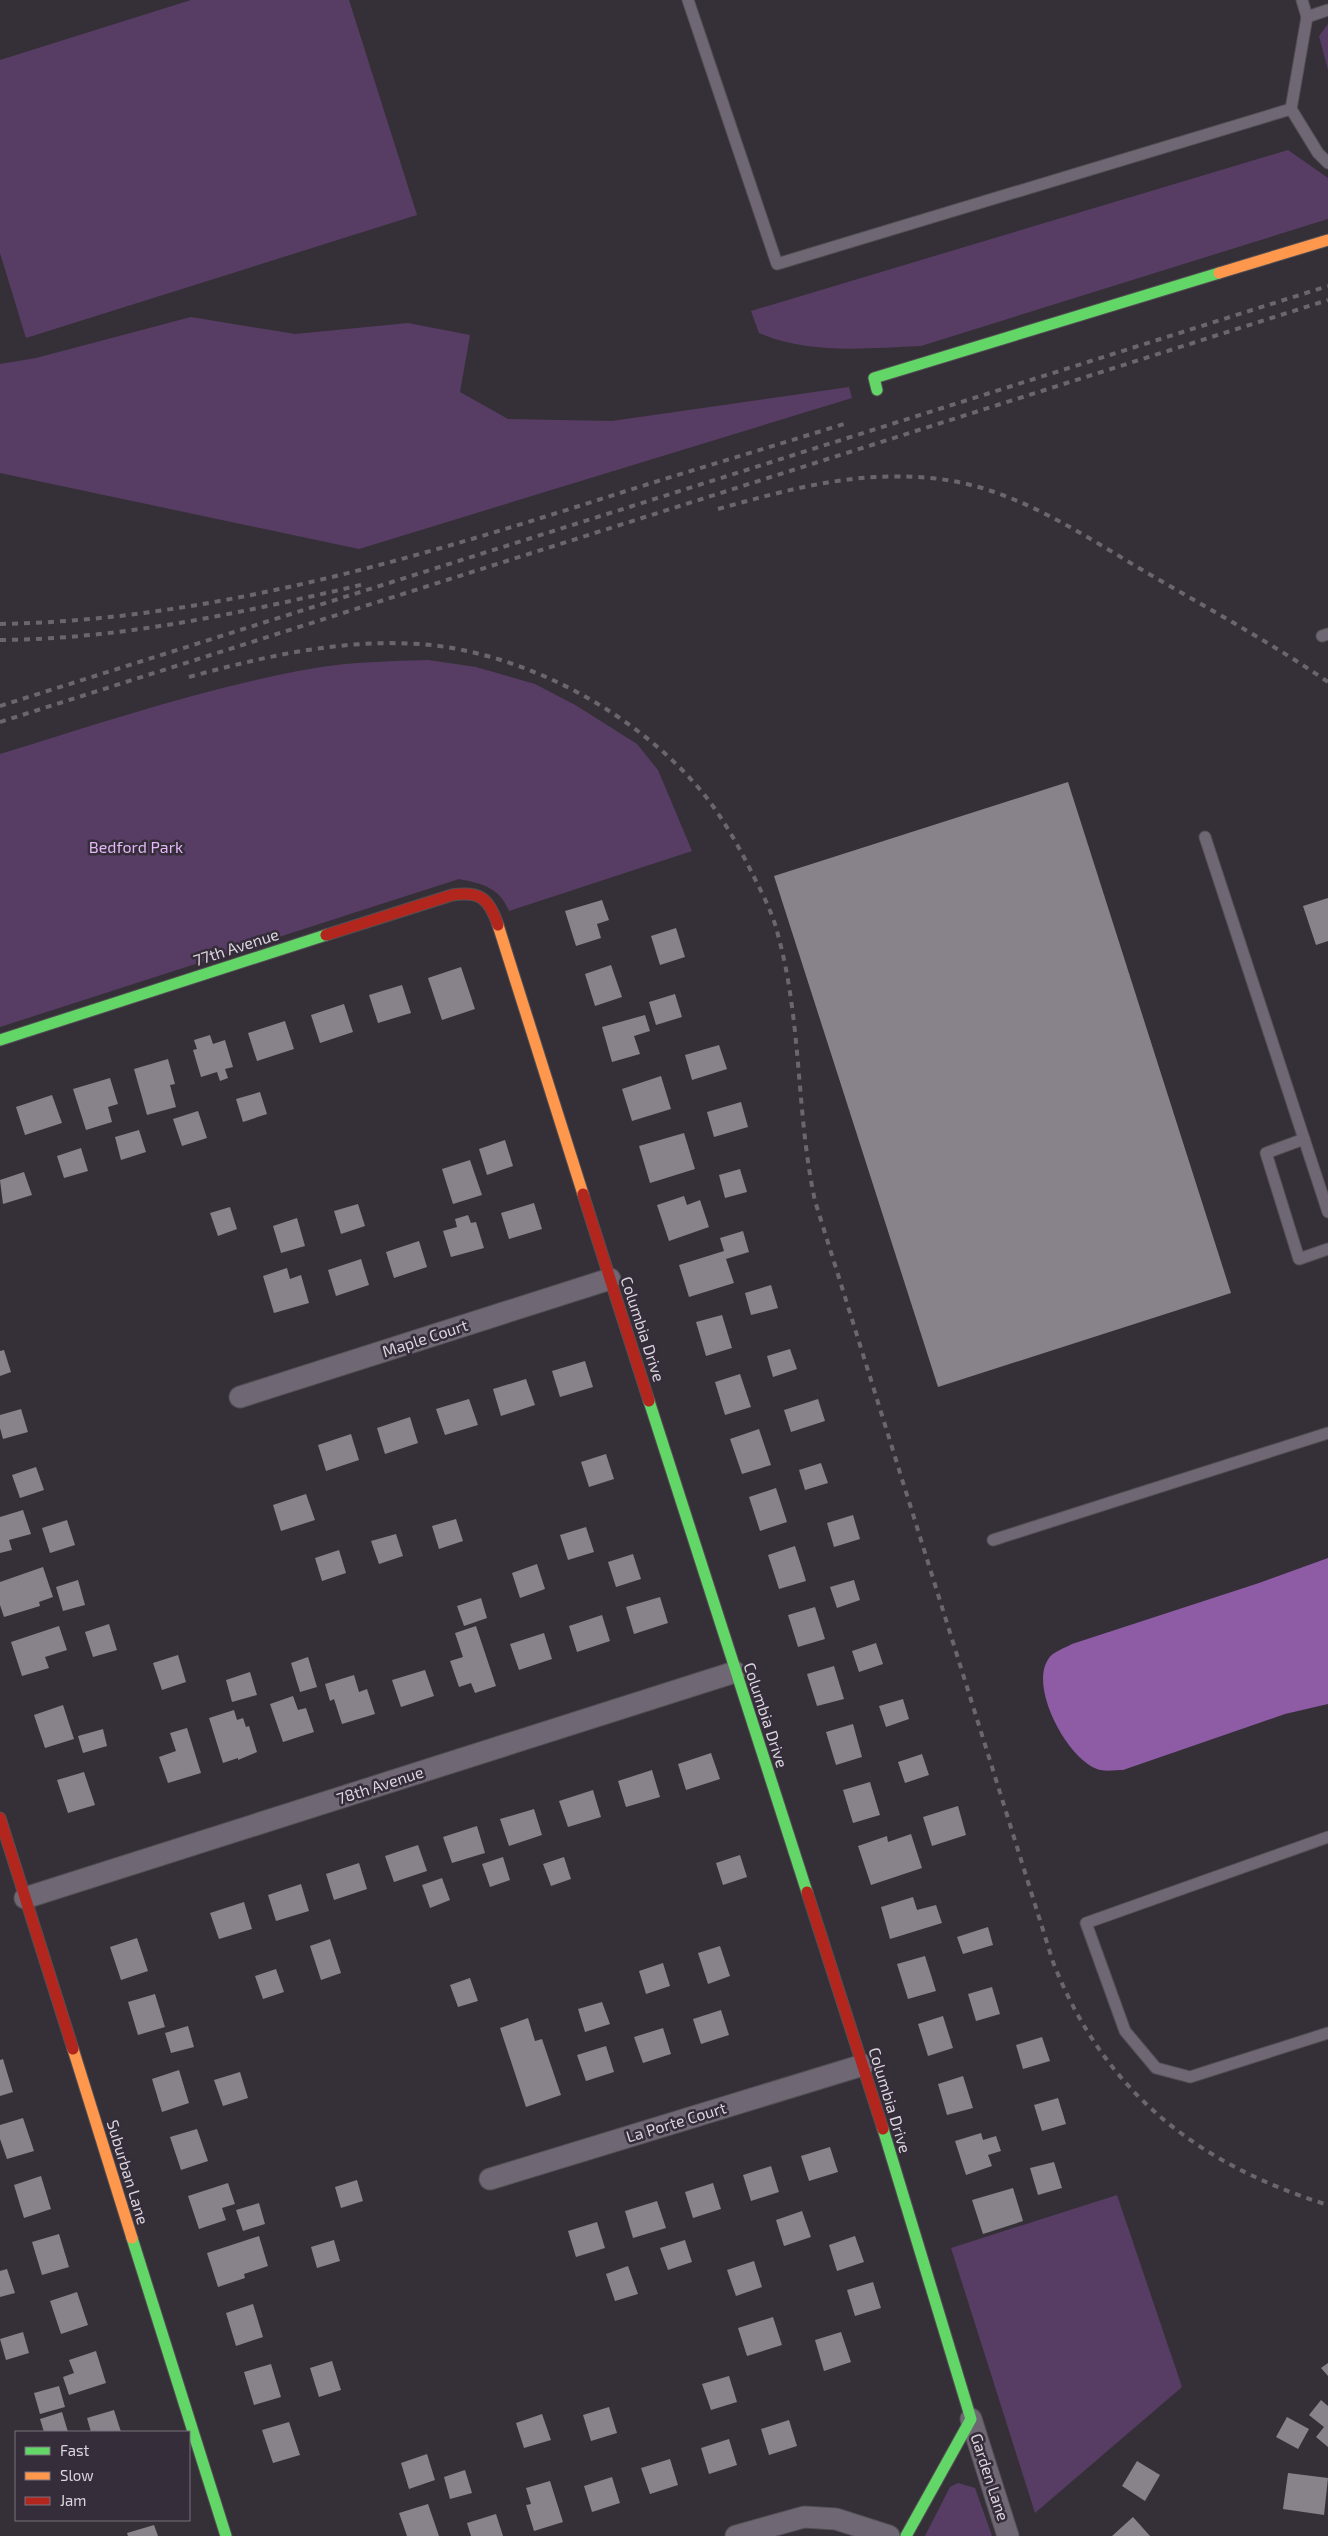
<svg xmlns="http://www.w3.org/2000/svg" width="1328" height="2536" font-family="'Exo 2',sans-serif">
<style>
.green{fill:#573d63}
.water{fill:#8d5ca4}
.building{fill:#88838a}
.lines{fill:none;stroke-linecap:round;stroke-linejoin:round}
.lane-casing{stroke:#524f54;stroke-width:13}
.street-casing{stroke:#524f54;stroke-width:23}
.fast-casing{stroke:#524f54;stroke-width:13}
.slow-casing{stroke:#524f54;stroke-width:13}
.jam-casing{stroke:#524f54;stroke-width:13}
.lane{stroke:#6f6773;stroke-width:11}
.street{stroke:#6f6773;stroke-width:21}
.fast{stroke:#63d668;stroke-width:11}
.slow{stroke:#ff974d;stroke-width:11}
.jam{stroke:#b3261e;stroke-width:11}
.rail{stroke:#6b666e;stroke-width:4;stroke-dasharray:6 6;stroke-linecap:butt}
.labels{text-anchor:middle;stroke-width:5;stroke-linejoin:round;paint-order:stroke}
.park-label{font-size:16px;fill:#e2b8f6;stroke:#362d3a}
.street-label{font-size:16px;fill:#dbd6de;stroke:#362d3a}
</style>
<rect width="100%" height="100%" fill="#353037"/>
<g class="green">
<polygon points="191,0 349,0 417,215 26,338 0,253 0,60"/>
<polygon points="1328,24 1328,70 1319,36"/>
<path d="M1288,150L1328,178V219L921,346C868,348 809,355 759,333L751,311Z"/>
<polygon points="191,317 295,334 408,323 470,335 460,392 508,419 612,421 849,387 852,398 359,549 0,473 0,364 36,358"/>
<path d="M428,660L476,667L535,684L577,706L637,744L658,770L692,851L509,911C499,887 483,884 459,879L0,1027V754C104,722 207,687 315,668C352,662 390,661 428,660Z"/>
<polygon points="1117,2195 1182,2387 1035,2513 951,2248"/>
<polygon points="958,2483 975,2488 992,2536 925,2536 950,2487"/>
</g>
<path class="water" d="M1328,1558V1704L1285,1714L1123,1770C1116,1770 1104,1772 1097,1769C1067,1758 1028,1686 1049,1658C1053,1652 1065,1648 1072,1644L1259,1583Z"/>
<g class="building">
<polygon points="1068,782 1231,1293 938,1387 774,876"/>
<polygon points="1328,898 1328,941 1316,945 1303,906"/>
<polygon points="602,900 609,920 597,924 601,938 576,946 565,911"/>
<polygon points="676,928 685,957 660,965 651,936"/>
<polygon points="611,965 622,997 595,1006 585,974"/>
<polygon points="461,967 475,1009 442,1020 428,978"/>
<polygon points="402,985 411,1013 378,1023 369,995"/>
<polygon points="675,994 682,1017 656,1025 649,1002"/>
<polygon points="344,1004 353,1032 320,1043 311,1015"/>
<polygon points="645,1015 650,1031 634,1036 640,1054 612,1062 602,1027"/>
<polygon points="285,1021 294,1049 257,1061 248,1033"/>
<polygon points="210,1035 213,1044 225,1040 233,1067 225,1069 228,1078 220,1081 217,1072 201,1077 193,1050 197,1049 194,1040"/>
<polygon points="719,1045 727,1069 692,1080 685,1055"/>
<polygon points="168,1059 175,1084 170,1085 176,1107 147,1115 134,1069"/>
<polygon points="661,1076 671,1109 632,1121 622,1089"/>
<polygon points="110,1078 118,1104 108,1107 112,1122 86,1130 73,1089"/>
<polygon points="260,1092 267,1114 243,1122 236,1099"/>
<polygon points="52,1095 62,1123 25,1135 16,1107"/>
<polygon points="741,1102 748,1127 714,1137 707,1112"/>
<polygon points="198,1111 207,1138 182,1146 173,1119"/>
<polygon points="139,1130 146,1152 121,1160 115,1137"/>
<polygon points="684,1133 695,1169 650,1183 639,1146"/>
<polygon points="505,1140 513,1166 487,1175 479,1149"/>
<polygon points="81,1148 88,1171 64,1178 57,1156"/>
<polygon points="470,1160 482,1195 453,1204 442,1169"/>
<polygon points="740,1169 747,1192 725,1198 719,1175"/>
<polygon points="24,1172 32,1195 3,1204 0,1180"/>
<polygon points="684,1196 687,1205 700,1200 709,1227 669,1241 657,1205"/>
<polygon points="534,1203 542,1229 509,1239 501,1213"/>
<polygon points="358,1204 365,1226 341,1234 334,1211"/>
<polygon points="230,1207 237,1229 218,1236 210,1213"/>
<polygon points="468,1215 471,1223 476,1222 484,1248 451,1257 443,1231 457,1227 455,1219"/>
<polygon points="297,1218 305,1246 281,1253 273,1226"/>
<polygon points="743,1231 749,1252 726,1259 734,1283 689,1297 679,1265 724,1251 720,1238"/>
<polygon points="419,1241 427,1267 394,1278 386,1252"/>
<polygon points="361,1259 369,1285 336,1296 328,1270"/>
<polygon points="287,1268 290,1279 301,1275 309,1303 274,1313 263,1276"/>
<polygon points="771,1285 778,1308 751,1315 745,1293"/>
<polygon points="722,1315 732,1348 706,1356 696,1322"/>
<polygon points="790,1349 797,1369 773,1377 767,1356"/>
<polygon points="4,1350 11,1372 0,1376 0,1351"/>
<polygon points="585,1361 593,1387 560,1397 552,1371"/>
<polygon points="740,1374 751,1407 725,1415 715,1382"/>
<polygon points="526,1379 535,1405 501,1416 493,1389"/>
<polygon points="469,1399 478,1425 445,1435 436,1409"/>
<polygon points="818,1399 825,1421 791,1432 784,1410"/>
<polygon points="21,1409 28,1432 3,1439 0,1428 0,1415"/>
<polygon points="410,1417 418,1443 385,1454 377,1428"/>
<polygon points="759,1429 771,1465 742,1474 730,1439"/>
<polygon points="351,1434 359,1460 326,1471 318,1445"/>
<polygon points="606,1454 614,1479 589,1487 581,1462"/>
<polygon points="821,1463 828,1483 805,1490 799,1470"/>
<polygon points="36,1467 44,1490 20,1498 12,1475"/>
<polygon points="776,1488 787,1522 760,1531 749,1497"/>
<polygon points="306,1494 315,1520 281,1531 273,1505"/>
<polygon points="23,1510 31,1534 9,1540 12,1550 0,1553 0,1517"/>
<polygon points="853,1515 860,1539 834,1547 827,1523"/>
<polygon points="456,1519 463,1541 439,1549 432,1526"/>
<polygon points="67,1520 75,1545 50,1553 42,1528"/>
<polygon points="586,1527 594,1552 568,1560 560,1535"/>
<polygon points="396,1534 403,1556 379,1564 371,1541"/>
<polygon points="795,1546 806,1581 779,1589 768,1555"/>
<polygon points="339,1550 346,1573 322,1581 315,1558"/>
<polygon points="633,1554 641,1579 616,1587 608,1562"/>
<polygon points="537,1564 545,1589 520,1598 512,1573"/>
<polygon points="43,1567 53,1597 39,1602 40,1606 4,1617 0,1605 0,1582"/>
<polygon points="78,1580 85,1605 63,1611 56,1587"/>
<polygon points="854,1580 860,1600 837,1608 830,1587"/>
<polygon points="660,1597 668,1623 634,1634 626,1607"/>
<polygon points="481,1598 487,1618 464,1626 457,1606"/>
<polygon points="815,1607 825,1639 798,1647 788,1615"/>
<polygon points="602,1615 610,1641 577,1652 569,1626"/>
<polygon points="109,1624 117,1650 93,1657 85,1632"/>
<polygon points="59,1626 67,1650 45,1657 49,1668 22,1676 11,1642"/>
<polygon points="476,1626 496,1686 475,1693 471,1683 459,1687 450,1661 463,1657 455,1633"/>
<polygon points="544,1633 552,1659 519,1670 510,1644"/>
<polygon points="876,1643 883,1664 859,1672 852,1651"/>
<polygon points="178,1655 186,1682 162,1690 153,1663"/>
<polygon points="308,1657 317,1687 300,1692 291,1663"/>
<polygon points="834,1666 844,1699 817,1706 807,1674"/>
<polygon points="425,1670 434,1696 401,1707 392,1680"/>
<polygon points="250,1672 257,1695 232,1702 226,1680"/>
<polygon points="354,1675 359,1692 367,1689 375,1714 342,1724 334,1699 330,1701 325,1684"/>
<polygon points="293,1696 298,1710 306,1708 314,1732 283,1742 270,1704"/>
<polygon points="903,1699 909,1719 886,1727 879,1706"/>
<polygon points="63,1705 74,1739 45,1748 34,1715"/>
<polygon points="234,1710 237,1720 243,1718 246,1727 249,1726 257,1752 238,1760 238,1758 223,1763 209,1718"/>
<polygon points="853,1724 862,1757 836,1765 826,1732"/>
<polygon points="187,1728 201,1773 168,1783 159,1757 176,1751 170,1733"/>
<polygon points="103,1729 107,1746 83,1753 78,1736"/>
<polygon points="711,1753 720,1779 686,1790 678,1764"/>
<polygon points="922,1754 929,1775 905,1783 898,1762"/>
<polygon points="652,1770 660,1797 626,1807 618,1781"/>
<polygon points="84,1772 95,1805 68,1813 57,1780"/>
<polygon points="870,1782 880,1815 853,1823 843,1790"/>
<polygon points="593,1790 601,1817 568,1827 559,1801"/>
<polygon points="958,1806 966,1835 932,1846 923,1817"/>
<polygon points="534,1809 542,1835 509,1846 500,1819"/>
<polygon points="477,1826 485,1853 452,1863 443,1837"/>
<polygon points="911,1834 922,1868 871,1885 858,1846 887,1836 888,1842"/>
<polygon points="418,1845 427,1871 394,1882 385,1856"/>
<polygon points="740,1855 747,1877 723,1885 716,1863"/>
<polygon points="503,1857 510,1880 490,1887 482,1864"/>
<polygon points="564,1857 571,1879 551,1886 543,1864"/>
<polygon points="359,1863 367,1889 334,1900 326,1874"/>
<polygon points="442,1878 450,1900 430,1908 422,1885"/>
<polygon points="301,1884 309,1911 276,1921 268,1895"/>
<polygon points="913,1897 917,1910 936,1905 942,1923 890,1939 881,1907"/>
<polygon points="244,1902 252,1929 219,1939 210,1913"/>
<polygon points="988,1927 993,1945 963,1954 957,1937"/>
<polygon points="137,1938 148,1971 121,1980 110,1947"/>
<polygon points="330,1939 341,1973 321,1980 310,1946"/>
<polygon points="720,1946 730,1976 708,1984 698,1953"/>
<polygon points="925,1956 936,1991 908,1999 897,1964"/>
<polygon points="663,1963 670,1986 646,1994 639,1971"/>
<polygon points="276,1969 284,1992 263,1999 255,1976"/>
<polygon points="470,1978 478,2001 458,2007 450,1985"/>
<polygon points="992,1987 1000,2014 976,2021 968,1994"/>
<polygon points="155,1994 165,2027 138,2035 128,2002"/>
<polygon points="602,2002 610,2024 585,2032 578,2009"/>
<polygon points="721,2010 729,2035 701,2044 693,2019"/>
<polygon points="943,2016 953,2048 928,2056 918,2024"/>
<polygon points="528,2018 535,2041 542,2039 561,2095 526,2107 500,2028"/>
<polygon points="188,2026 194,2047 171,2053 165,2033"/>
<polygon points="663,2028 671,2054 643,2063 634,2037"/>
<polygon points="1042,2037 1050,2061 1023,2069 1016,2045"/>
<polygon points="606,2046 614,2072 586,2081 577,2055"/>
<polygon points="3,2059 13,2092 0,2096 0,2060"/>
<polygon points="179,2070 189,2103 162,2112 152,2079"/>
<polygon points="240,2072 248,2098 223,2106 214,2080"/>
<polygon points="963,2076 973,2108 947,2115 938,2084"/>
<polygon points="1058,2098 1066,2124 1042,2131 1034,2105"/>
<polygon points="23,2118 34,2151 7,2159 0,2139 0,2125"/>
<polygon points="197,2129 208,2161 181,2170 170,2137"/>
<polygon points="981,2133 983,2140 996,2136 1001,2151 988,2155 992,2166 966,2175 955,2141"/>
<polygon points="830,2147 838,2172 809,2181 801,2156"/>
<polygon points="1054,2162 1062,2188 1038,2195 1030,2168"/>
<polygon points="771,2166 779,2192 751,2201 743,2175"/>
<polygon points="41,2176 51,2209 24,2218 14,2185"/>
<polygon points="357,2180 363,2201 341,2208 335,2187"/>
<polygon points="228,2183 235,2204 222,2208 226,2220 199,2229 188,2196"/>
<polygon points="713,2183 721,2209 693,2218 685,2192"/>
<polygon points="1013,2188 1023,2221 983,2234 972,2200"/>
<polygon points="657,2201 666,2228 633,2238 625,2211"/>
<polygon points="259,2203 265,2224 243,2231 236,2210"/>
<polygon points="802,2211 811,2237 784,2246 776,2220"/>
<polygon points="597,2222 605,2248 576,2257 568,2231"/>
<polygon points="59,2234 69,2267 42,2275 32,2242"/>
<polygon points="259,2236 268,2266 244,2274 245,2278 218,2287 207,2253"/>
<polygon points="855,2236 864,2262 837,2271 829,2245"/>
<polygon points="334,2240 340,2261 317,2268 311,2247"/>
<polygon points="685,2240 692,2262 668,2270 660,2248"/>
<polygon points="754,2261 762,2287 736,2296 727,2270"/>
<polygon points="628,2266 638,2294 615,2301 606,2274"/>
<polygon points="7,2269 15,2293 0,2297 0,2271"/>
<polygon points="873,2282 881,2308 855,2316 847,2290"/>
<polygon points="77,2292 88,2325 61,2334 50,2301"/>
<polygon points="253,2304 263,2337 236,2346 226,2313"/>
<polygon points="773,2317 782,2345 747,2356 738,2328"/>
<polygon points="23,2332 29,2353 6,2360 0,2339"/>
<polygon points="841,2332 851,2362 824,2371 815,2340"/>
<polygon points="96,2351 106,2383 69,2395 63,2377 74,2373 69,2360"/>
<polygon points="332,2361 341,2390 319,2397 310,2368"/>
<polygon points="1328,2363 1328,2376 1321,2368"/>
<polygon points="271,2364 281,2397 254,2405 244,2372"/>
<polygon points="729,2376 737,2402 711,2410 702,2384"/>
<polygon points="59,2386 65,2407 40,2414 34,2393"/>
<polygon points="1321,2400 1328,2406 1328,2447 1316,2437 1324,2427 1309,2415"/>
<polygon points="609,2407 617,2433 591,2441 583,2415"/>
<polygon points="114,2410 121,2432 91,2432 87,2418"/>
<polygon points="62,2412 68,2432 44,2432 40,2419"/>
<polygon points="542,2414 551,2440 524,2448 516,2423"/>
<polygon points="1287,2417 1309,2429 1298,2449 1276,2437"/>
<polygon points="789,2420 797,2446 769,2455 761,2429"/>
<polygon points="289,2422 300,2455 273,2463 262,2430"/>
<polygon points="729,2439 737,2465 709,2474 701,2448"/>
<polygon points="427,2454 435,2480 409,2489 401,2463"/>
<polygon points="670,2459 678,2485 650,2494 641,2468"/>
<polygon points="1137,2461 1160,2475 1145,2501 1122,2486"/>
<polygon points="465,2470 472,2493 450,2499 444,2477"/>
<polygon points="1288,2473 1328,2478 1324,2515 1283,2509"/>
<polygon points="612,2477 620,2503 592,2512 584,2486"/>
<polygon points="550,2481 563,2522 534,2531 526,2505 531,2504 526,2488"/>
<polygon points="428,2504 439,2536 407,2536 399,2513"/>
<polygon points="496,2514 503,2536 471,2536 467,2523"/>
<polygon points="1133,2517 1150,2536 1112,2536"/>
<polygon points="154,2525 158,2536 128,2536 127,2533"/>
</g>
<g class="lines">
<defs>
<g id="lane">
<polyline points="688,0 777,264 1291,109 1318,153 1328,163"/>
<polyline points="1307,17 1328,10"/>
<polyline points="1291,109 1307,17 1302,0"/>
<polyline points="1322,636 1328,634"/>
<polyline points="1205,837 1328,1212"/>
<polyline points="1304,1139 1266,1153 1299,1259 1328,1249"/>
<polyline points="993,1540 1328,1433"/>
<polyline points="1328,1837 1086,1923 1125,2031 1156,2068 1190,2077 1328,2033"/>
</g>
<g id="street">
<polyline points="240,1397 610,1279"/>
<polyline points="25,1898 735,1672"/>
<polyline points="490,2179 863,2065"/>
<polyline points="971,2419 1008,2536"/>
<polyline points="736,2536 804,2517 836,2519 889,2536"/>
</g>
<g id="fast">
<polyline points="877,390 874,378 1219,273"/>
<polyline points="0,1040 326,935"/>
<polyline points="649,1401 807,1892"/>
<polyline points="883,2129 971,2419 906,2536"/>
<polyline points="132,2238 226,2536"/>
</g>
<g id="slow">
<polyline points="1219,273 1328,240"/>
<polyline points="498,925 583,1194"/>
<polyline points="73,2049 132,2238"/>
</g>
<g id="jam">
<path d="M326,935L452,895C480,891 489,898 498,925"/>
<polyline points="583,1194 649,1401"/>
<polyline points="0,1818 73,2049"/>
<polyline points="807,1892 883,2129"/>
</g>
</defs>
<use href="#lane" class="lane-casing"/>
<use href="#street" class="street-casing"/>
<use href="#fast" class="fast-casing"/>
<use href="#slow" class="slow-casing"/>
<use href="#jam" class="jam-casing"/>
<use href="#lane" class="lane"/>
<use href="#street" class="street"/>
<use href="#fast" class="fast"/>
<use href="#slow" class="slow"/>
<use href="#jam" class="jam"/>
<g class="rail">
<path d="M718,509C790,489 854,471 930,478C1014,485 1085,537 1156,578C1214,612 1273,644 1328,682"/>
<path d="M0,624C214,620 420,557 623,492C696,469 770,447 844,424"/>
<path d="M0,640C124,639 245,612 365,584"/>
<path d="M189,677C266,656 340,639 420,644C527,652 645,717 710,802C726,824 739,847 751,871C761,891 773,913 778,935C802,1022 796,1113 815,1201L1053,1962C1104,2092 1197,2164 1328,2205"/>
<polyline points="0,706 1328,286"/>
<polyline points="0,722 1328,300"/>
</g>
</g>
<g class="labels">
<g class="park-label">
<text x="136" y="853">Bedford Park</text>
</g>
<g class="street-label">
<text transform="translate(236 947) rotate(-18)" y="6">77th Avenue</text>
<text transform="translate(643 1329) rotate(72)" y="6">Columbia Drive</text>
<text transform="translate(425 1338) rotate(-18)" y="6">Maple Court</text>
<text transform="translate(766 1715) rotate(72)" y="6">Columbia Drive</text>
<text transform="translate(380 1785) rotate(-18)" y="6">78th Avenue</text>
<text transform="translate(890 2100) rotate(73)" y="6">Columbia Drive</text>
<text transform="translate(676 2122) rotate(-17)" y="6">La Porte Court</text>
<text transform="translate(128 2172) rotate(73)" y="6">Suburban Lane</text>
<text transform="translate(990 2477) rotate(72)" y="6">Garden Lane</text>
</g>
</g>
<rect x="15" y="2431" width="175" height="90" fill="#362d3a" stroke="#78717c"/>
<rect x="25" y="2447" width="25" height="8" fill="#63d668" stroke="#78717c"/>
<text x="60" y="2456" font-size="15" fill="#dbd6de">Fast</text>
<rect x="25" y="2472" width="25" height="8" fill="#ff974d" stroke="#78717c"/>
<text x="60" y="2481" font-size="15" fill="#dbd6de">Slow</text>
<rect x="25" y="2497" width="25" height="8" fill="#b3261e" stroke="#78717c"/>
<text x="60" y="2506" font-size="15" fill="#dbd6de">Jam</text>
</svg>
